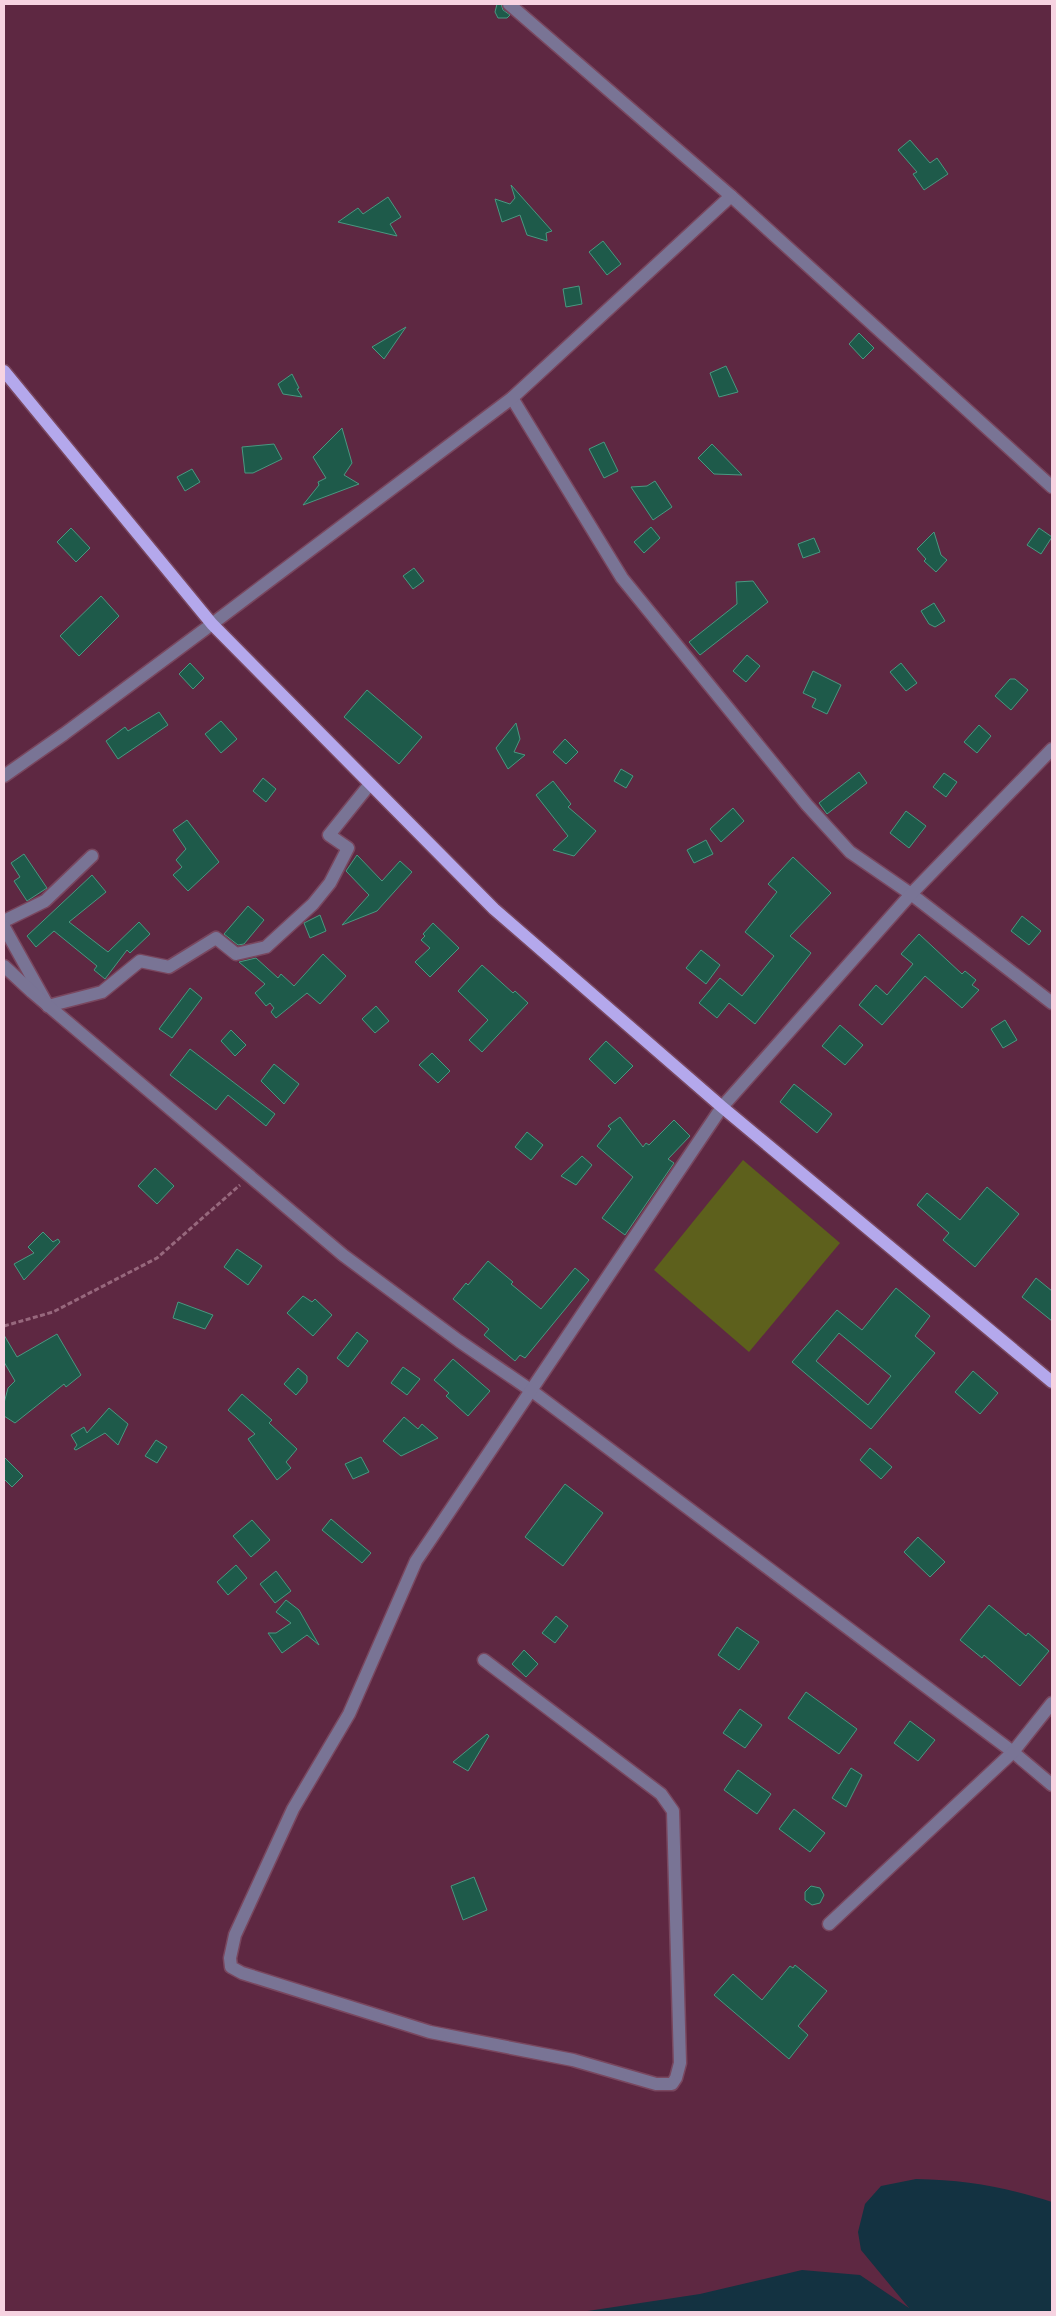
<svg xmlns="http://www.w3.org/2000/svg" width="1056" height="2316" font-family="'Roboto Condensed',sans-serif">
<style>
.green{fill:#5d601c}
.water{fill:#133241}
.building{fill:#1e5a4a;stroke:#499881;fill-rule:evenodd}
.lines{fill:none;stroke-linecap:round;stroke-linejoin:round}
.minor-casing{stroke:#79475f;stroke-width:15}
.major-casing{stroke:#79475f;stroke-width:15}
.path{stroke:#97687d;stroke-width:3;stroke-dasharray:5 2.5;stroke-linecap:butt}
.minor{stroke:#797495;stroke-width:12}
.major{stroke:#b4a8ec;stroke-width:12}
</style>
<rect width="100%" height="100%" fill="#5e2842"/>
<polygon class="green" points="743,1160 840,1243 749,1352 654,1270"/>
<path class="water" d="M916,2179C967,2180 1004,2187 1052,2202V2312H915L912,2311L913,2312H581L700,2294L802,2270L860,2275L909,2308L861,2250L858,2232L865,2204L881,2186Z"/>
<g class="building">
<polygon points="497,4 501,4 503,10 510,15 507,18 498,18 495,12"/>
<polygon points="910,140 930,163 937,158 948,174 924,190 913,174 917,172 898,150"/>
<polygon points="511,185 552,231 546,233 547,241 527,235 520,215 502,222 495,199 510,204 515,198"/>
<polygon points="388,197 401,217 390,224 397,236 338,222 358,208 363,214"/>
<polygon points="603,241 621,264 607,275 589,252"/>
<polygon points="579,286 582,304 566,307 563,289"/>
<polygon points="406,327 384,359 372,347"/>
<polygon points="859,333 874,348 863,359 849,344"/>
<polygon points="726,366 738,392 719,397 710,373"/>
<polygon points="292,374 299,388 297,389 302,397 283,394 278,384"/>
<polygon points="342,428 352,463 344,475 359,484 303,505 319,485 318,482 326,478 313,457"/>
<polygon points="604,442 618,471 604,478 589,449"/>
<polygon points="274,444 282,459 253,473 245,473 242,447"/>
<polygon points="712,444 742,475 714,474 698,458"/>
<polygon points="192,469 200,482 185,491 177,477"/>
<polygon points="655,481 672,507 653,520 631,487 647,486"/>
<polygon points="651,527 660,538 644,553 634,542"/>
<polygon points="71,528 90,548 76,562 57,542"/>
<polygon points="1039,528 1052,537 1041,554 1027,545"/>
<polygon points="934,532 941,555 947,560 936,572 924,561 926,559 917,549"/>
<polygon points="814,538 820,552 803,558 798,544"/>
<polygon points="414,568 424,581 413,589 403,576"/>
<polygon points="753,581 768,602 700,655 689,642 737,604 736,582"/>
<polygon points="101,596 119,616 79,656 60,636"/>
<polygon points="934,603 945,621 935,627 929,624 921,611"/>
<polygon points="747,655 760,666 746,682 733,671"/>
<polygon points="190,663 204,678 193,689 179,674"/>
<polygon points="901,663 917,683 906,691 890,672"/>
<polygon points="813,671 841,685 827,714 812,707 816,699 803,693"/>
<polygon points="1010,679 1015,679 1028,690 1011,710 995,696"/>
<polygon points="367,690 422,737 399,764 344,717"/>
<polygon points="159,712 168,725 118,759 106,741 125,727 128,731"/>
<polygon points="221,721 237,739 221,753 205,734"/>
<polygon points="516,723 520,739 514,752 525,755 508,769 496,748"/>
<polygon points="979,725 991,736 977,753 964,742"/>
<polygon points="565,739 578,752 566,764 553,752"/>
<polygon points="621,769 633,776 626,788 614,781"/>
<polygon points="859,772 867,783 827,814 819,803"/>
<polygon points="944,773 957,782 946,797 933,787"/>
<polygon points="263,778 276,789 266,802 253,791"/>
<polygon points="553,781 571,804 568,807 596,831 574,856 553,850 568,836 536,795"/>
<polygon points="733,808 744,821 721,842 710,829"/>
<polygon points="906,811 926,826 909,848 890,833"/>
<polygon points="187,820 219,862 188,891 173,875 182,867 176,860 186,849 173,830"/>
<polygon points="706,840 713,854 694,863 687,850"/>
<polygon points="24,854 47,888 27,901 14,881 20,877 11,863"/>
<polygon points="357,855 382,881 400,861 412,872 377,911 342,925 369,895 346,871"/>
<polygon points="793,857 831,893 790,936 811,953 755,1024 729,1003 717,1018 699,1003 720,978 742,996 774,956 745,932 777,892 768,884"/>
<polygon points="92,875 106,892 69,922 108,952 139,922 150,934 130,953 127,950 105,979 94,970 97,966 54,931 36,947 27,936"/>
<polygon points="248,906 264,920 244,944 238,945 224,934"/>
<polygon points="320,915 326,931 310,938 304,923"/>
<polygon points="1022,916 1041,931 1029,945 1011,931"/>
<polygon points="433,923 459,948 430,977 415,962 430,948 421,940 425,936 423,934"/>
<polygon points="919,934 962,974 965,971 976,980 972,985 979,990 962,1008 925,976 882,1025 859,1005 876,985 887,995 913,964 901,954"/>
<polygon points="701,950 720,965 706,984 686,968"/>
<polygon points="323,954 346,976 320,1004 307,993 276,1018 271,1012 274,1008 270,1003 266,1006 255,993 265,984 239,962 256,958 278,978 281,974 294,986"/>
<polygon points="482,965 513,993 515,991 528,1003 482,1052 469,1040 488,1020 458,991"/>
<polygon points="190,988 202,998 172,1038 159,1029"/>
<polygon points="376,1006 389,1021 375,1033 362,1019"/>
<polygon points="1005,1020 1017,1040 1003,1048 991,1029"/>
<polygon points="840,1025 863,1045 845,1065 822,1046"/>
<polygon points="231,1030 246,1045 235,1056 221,1041"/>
<polygon points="606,1041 633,1066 615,1084 589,1059"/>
<polygon points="190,1049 275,1114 266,1126 228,1095 216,1110 170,1075"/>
<polygon points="432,1053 450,1071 438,1083 419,1065"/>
<polygon points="274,1064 299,1084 284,1104 261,1081"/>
<polygon points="794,1084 832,1114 817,1133 780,1102"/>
<polygon points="620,1117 643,1147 646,1143 649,1145 674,1120 690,1136 668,1159 674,1163 625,1235 602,1218 633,1177 597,1146 611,1129 608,1126"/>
<polygon points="527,1132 543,1145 531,1160 515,1147"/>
<polygon points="582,1156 592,1165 576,1185 561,1176"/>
<polygon points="155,1168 174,1186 157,1204 138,1186"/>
<polygon points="987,1187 1019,1214 975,1267 943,1240 949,1233 917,1205 927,1193 960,1220"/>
<polygon points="43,1232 53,1242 58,1239 60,1242 24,1280 14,1264 34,1253 28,1247"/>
<polygon points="237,1249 262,1266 248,1285 224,1267"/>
<polygon points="488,1261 513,1282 511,1284 541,1309 575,1268 589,1280 525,1358 520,1355 515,1361 484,1335 489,1329 453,1299 466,1283 468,1285"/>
<polygon points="1036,1278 1052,1291 1052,1321 1022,1297"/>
<path d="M896,1288L930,1316L915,1336L935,1353L871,1429L792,1362L837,1310L862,1330ZM839,1333L891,1376L868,1405L816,1361Z"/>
<polygon points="303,1296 312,1302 315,1299 332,1315 313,1336 287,1313"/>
<polygon points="178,1302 213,1315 205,1329 173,1318"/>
<polygon points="357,1332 368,1341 348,1367 337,1358"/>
<polygon points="57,1334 81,1375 66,1387 64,1384 15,1423 4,1416 4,1403 8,1388 15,1381 4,1362 4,1335 17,1357"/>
<polygon points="453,1359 490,1391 468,1416 446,1396 449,1393 434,1380"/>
<polygon points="403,1367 420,1379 407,1395 391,1383"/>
<polygon points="298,1368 307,1376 307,1382 296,1395 284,1384"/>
<polygon points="973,1371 998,1393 980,1414 955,1392"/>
<polygon points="242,1394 272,1420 269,1423 297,1449 286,1462 291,1468 277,1480 248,1439 255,1434 228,1410"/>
<polygon points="109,1408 128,1424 118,1445 105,1433 76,1450 74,1449 77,1445 71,1435 84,1427 87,1433"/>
<polygon points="404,1417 418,1429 422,1424 438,1438 401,1456 383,1441"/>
<polygon points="156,1440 167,1447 157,1463 145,1456"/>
<polygon points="870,1448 892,1467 881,1479 860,1460"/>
<polygon points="4,1457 23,1476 12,1487 4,1479"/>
<polygon points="361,1457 369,1472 353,1479 345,1464"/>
<polygon points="565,1484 603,1513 563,1566 525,1537"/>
<polygon points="331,1519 371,1553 362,1563 322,1530"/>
<polygon points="252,1520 270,1540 251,1557 233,1536"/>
<polygon points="918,1537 945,1562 930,1577 904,1552"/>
<polygon points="236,1565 247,1578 228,1595 217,1582"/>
<polygon points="276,1571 291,1591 275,1603 260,1584"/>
<polygon points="286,1600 299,1610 319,1645 307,1635 282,1653 268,1633 276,1633 291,1623 276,1612"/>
<polygon points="989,1605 1026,1636 1028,1633 1049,1651 1020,1686 984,1655 982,1658 960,1640"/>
<polygon points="556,1616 568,1626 555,1643 542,1633"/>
<polygon points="737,1627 759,1642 739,1670 718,1655"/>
<polygon points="524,1650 538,1664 526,1677 512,1664"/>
<polygon points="806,1692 857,1729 839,1754 788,1718"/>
<polygon points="740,1709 762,1725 745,1748 723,1733"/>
<polygon points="910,1721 935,1740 918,1761 894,1743"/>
<polygon points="487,1734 489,1736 468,1771 453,1762"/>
<polygon points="851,1768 862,1775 846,1807 832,1798"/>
<polygon points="738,1770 771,1794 757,1814 724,1790"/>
<polygon points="794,1809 825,1833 810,1852 779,1829"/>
<polygon points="474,1877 487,1910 463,1920 451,1886"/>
<polygon points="811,1886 820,1888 824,1895 820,1903 812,1905 805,1900 805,1892"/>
<polygon points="795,1965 827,1991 798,2026 808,2035 789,2059 714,1995 733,1974 762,2000 790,1966 793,1968"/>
</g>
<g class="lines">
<defs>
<g id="minor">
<polyline points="731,196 1052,487"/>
<polyline points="512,398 622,578 807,805 850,852 911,894 1052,1003"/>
<polyline points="4,776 64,734 212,624 512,398 731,196 509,4"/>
<polyline points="4,921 45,901 92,856"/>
<polyline points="4,927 48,1006 102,992 140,961 169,967 216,938 236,954 266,947 313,904 330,883 348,848 329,835 370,784"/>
<polyline points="4,966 32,992 343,1255 459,1341 532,1391 1013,1752 1052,1785"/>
<polyline points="484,1660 661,1794 673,1811 680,2063 676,2078 672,2084 656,2084 573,2060 430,2032 242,1973 231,1967 230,1958 235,1935 293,1809 349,1714 416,1561 722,1107 911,894 1052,749"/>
<polyline points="829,1924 1013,1752 1052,1703"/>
</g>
<polyline id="major" points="4,371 212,624 494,909 722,1107 1052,1382"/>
</defs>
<use href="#minor" class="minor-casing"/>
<use href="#major" class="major-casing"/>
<polyline class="path" points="4,1326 53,1312 157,1258 240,1185"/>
<use href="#minor" class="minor"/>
<use href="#major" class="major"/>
</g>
<rect width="1056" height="2316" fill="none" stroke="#f6d3e1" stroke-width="10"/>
</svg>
